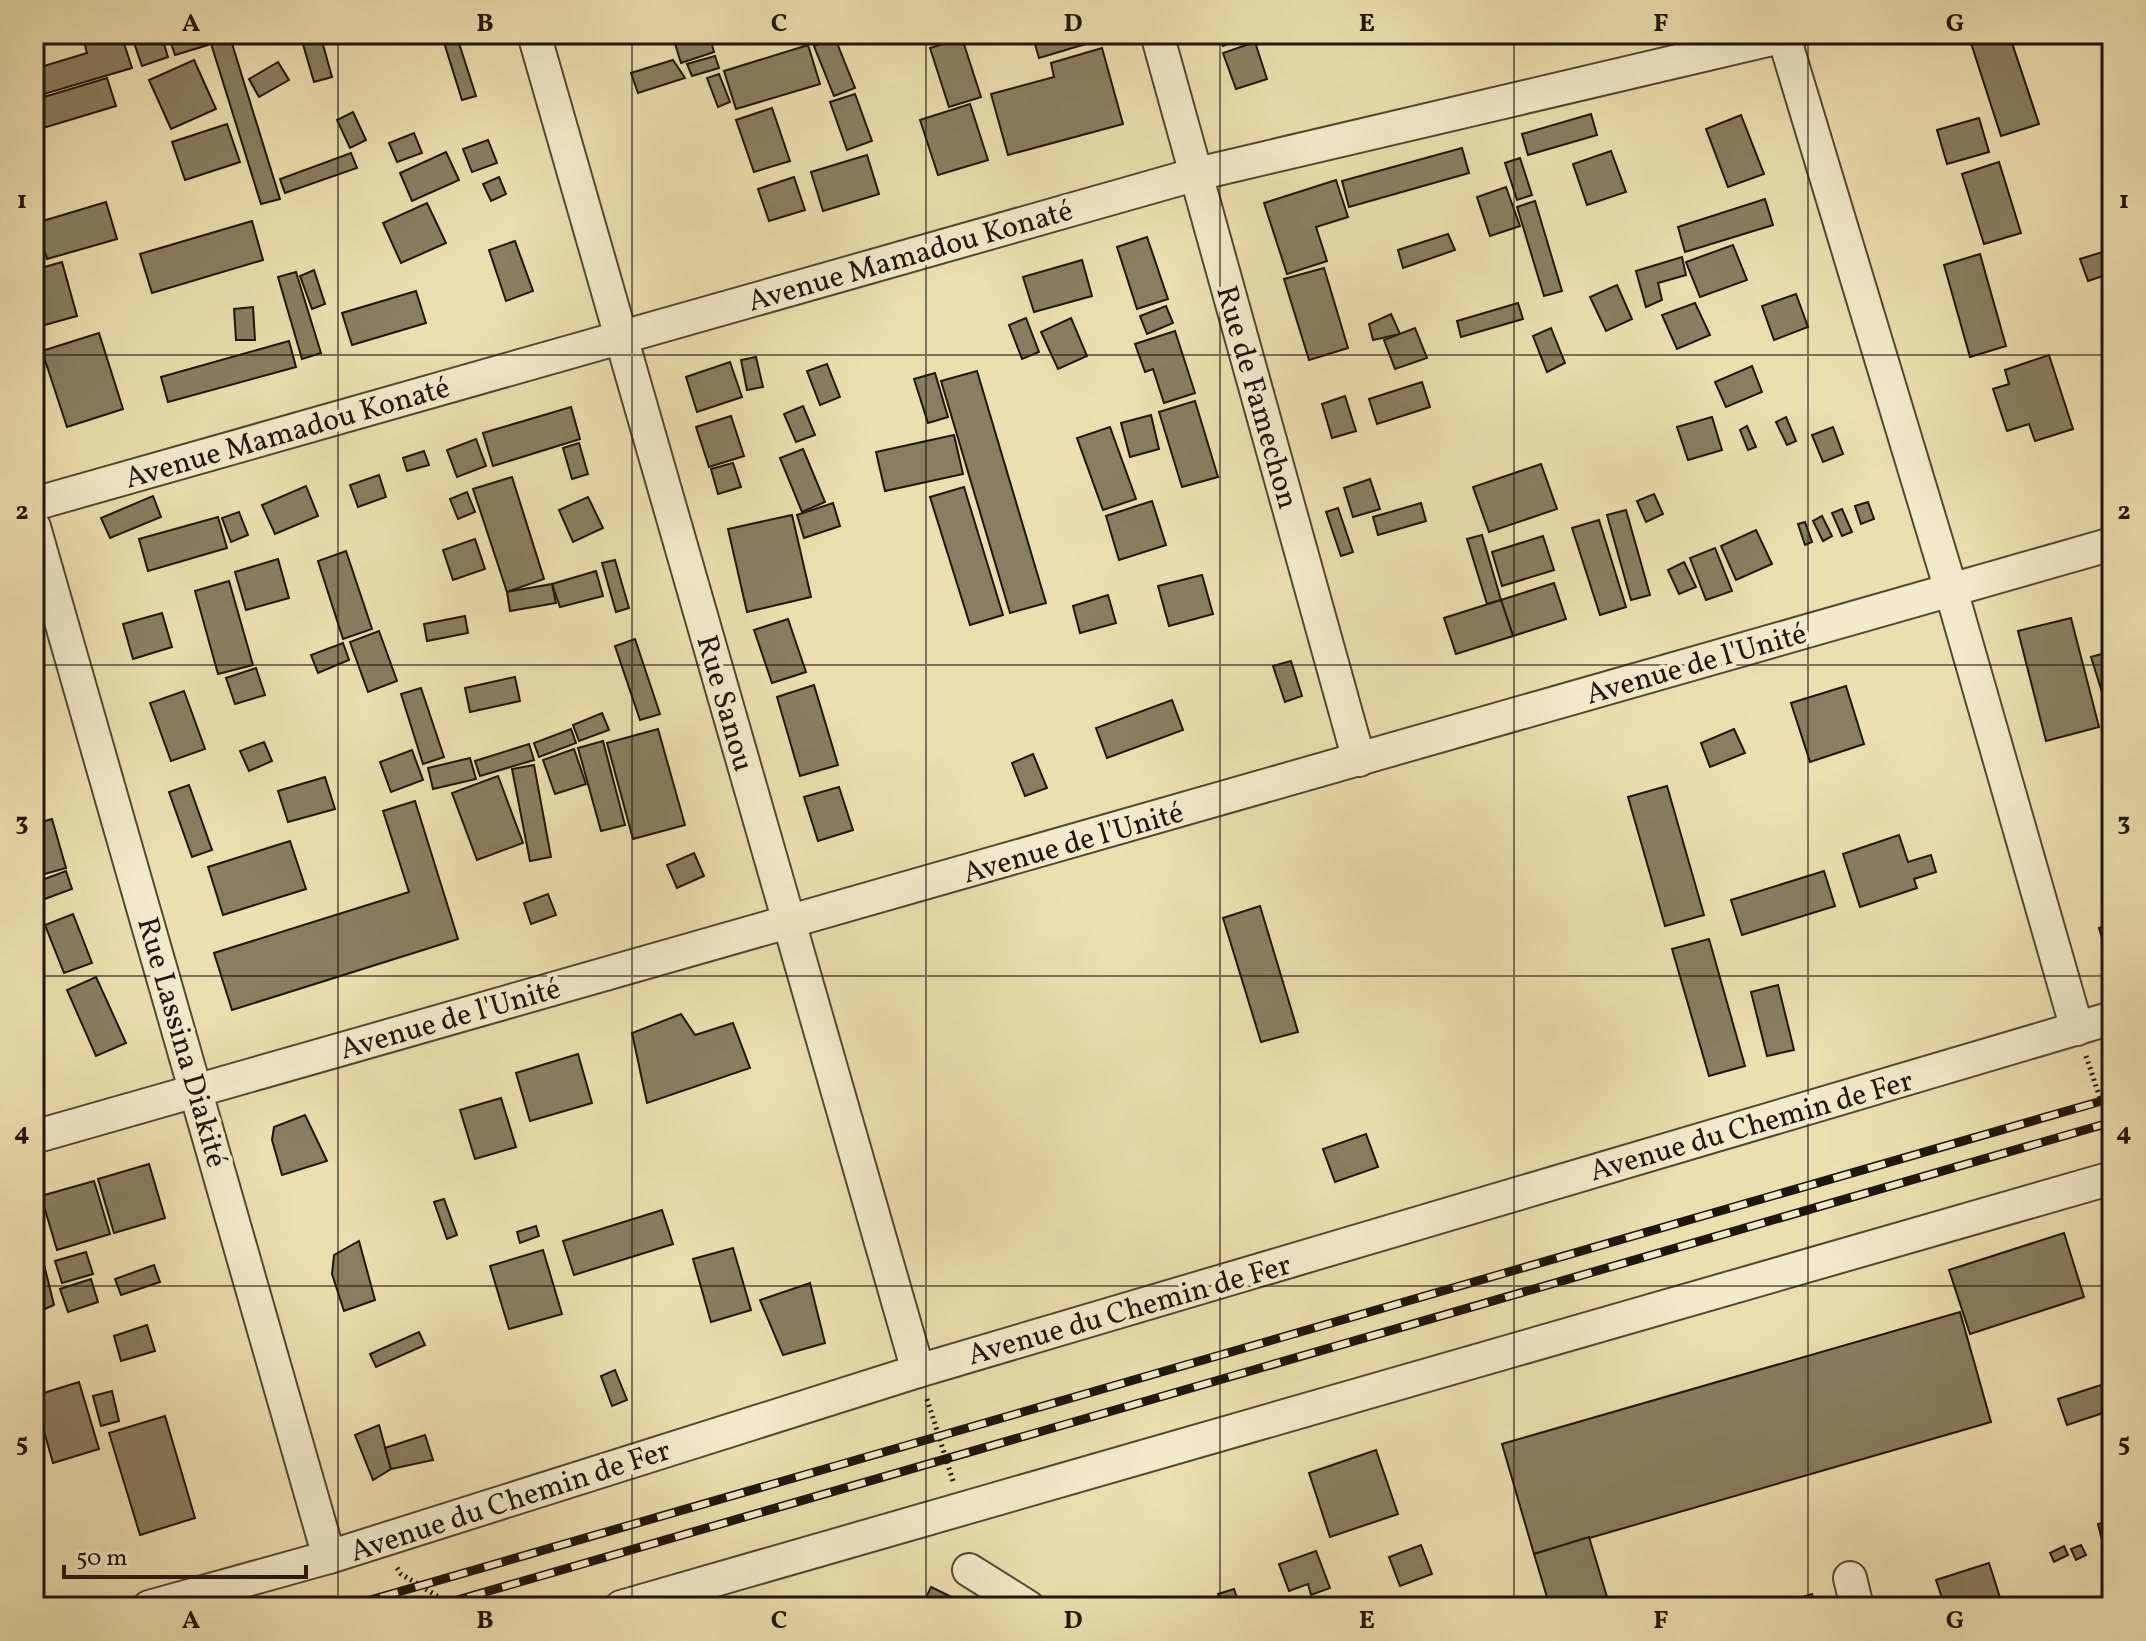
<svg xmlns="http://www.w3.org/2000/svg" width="2146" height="1641" font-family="Vollkorn,serif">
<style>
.building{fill:#897e61;stroke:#1e150c;stroke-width:2}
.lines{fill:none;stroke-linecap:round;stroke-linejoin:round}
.minor-casing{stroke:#524835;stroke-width:36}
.path{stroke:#1e150c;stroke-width:5;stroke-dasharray:2 4;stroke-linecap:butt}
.minor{stroke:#f3eacb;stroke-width:32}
.rail-casing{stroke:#1e150c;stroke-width:9}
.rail{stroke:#f3eacb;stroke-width:6;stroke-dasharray:18;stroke-linecap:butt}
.grid{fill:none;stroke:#1e150c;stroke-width:2;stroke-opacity:0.55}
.labels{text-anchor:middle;stroke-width:8;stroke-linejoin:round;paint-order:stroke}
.street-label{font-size:30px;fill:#1e150c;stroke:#f3eacb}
.neatline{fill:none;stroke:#1e150c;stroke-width:3}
.grid-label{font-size:26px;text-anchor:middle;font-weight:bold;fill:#1e150c}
</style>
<rect width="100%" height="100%" fill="#ecdfaf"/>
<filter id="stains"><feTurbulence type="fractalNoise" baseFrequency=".0025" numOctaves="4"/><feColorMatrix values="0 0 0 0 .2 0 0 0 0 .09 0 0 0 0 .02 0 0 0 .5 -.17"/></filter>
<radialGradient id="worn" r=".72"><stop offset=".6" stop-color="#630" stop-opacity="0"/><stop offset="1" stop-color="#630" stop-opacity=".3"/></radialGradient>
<g class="building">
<polygon points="82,34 121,34 132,68 34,97 34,69 87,53"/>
<polygon points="131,34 161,34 168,57 142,66"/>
<polygon points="168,34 204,34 208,45 175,55"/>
<polygon points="208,34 229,34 280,199 261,204"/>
<polygon points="300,34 320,34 332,77 314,82"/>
<polygon points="456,34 476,96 462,100 442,36"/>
<polygon points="672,34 709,34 714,52 681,63"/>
<polygon points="1032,34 1087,34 1089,43 1039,58"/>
<polygon points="1218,34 1237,34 1239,40 1223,46"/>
<polygon points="1989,34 2009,34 2039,124 2001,136 1970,40"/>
<polygon points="835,38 855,88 834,96 814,46"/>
<polygon points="962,38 981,97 949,107 930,48"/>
<polygon points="1255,42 1267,79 1236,89 1223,53"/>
<polygon points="808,45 820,84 736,109 724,71"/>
<polygon points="1102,48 1123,124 1008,155 991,94 1054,77 1051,63"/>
<polygon points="715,56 719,68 692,76 687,64"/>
<polygon points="194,60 216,109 171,129 149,80"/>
<polygon points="673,60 685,78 638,93 631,73"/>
<polygon points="278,62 289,80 259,97 249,79"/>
<polygon points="719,74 730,102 718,107 707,78"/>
<polygon points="107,78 116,106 43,128 34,100"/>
<polygon points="855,94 872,141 847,150 830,102"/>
<polygon points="970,104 988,160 938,175 920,120"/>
<polygon points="772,108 790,161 754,172 736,120"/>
<polygon points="353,112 366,140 350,148 337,120"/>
<polygon points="1591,114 1597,135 1528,155 1522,134"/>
<polygon points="1741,115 1764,174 1728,187 1706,129"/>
<polygon points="1979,118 1989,152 1947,164 1937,130"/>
<polygon points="227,124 240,162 185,180 172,142"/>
<polygon points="414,133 422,153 397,162 389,143"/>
<polygon points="488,140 497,163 472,172 463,149"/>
<polygon points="1462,148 1469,173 1349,207 1342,181"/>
<polygon points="1611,151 1626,192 1587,205 1573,164"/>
<polygon points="446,152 459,180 412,201 400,173"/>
<polygon points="351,153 357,168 285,193 280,179"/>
<polygon points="867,155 879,194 823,211 811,172"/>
<polygon points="1520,158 1532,195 1517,200 1505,163"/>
<polygon points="1999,162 2021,233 1984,244 1962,174"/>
<polygon points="499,177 506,194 491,201 483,184"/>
<polygon points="794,177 805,210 769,221 758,189"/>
<polygon points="1336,180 1348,217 1316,227 1327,261 1287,274 1264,203"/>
<polygon points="1506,187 1520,226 1490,236 1477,197"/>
<polygon points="1765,199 1773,225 1685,252 1678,227"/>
<polygon points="1535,201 1562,291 1544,296 1517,207"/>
<polygon points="106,202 117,239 47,259 36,223"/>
<polygon points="427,203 446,243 401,263 383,223"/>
<polygon points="252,221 263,260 152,293 140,254"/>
<polygon points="1448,234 1455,250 1403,268 1398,250"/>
<polygon points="1147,237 1168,299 1137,309 1117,247"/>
<polygon points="515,241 533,291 506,301 489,250"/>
<polygon points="1733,245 1747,280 1700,297 1686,262"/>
<polygon points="2112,249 2112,273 2088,281 2080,259"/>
<polygon points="1980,254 2006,346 1970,357 1944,265"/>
<polygon points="1682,257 1686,275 1658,283 1662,300 1646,307 1636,271"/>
<polygon points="1082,260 1092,296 1034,312 1023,277"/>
<polygon points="62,262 77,316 41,326 34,303 34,270"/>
<polygon points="1324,268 1348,348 1309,360 1284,279"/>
<polygon points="314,270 325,304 312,309 300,276"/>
<polygon points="296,272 321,353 302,359 278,277"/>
<polygon points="1617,285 1632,319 1606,331 1590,297"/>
<polygon points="416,291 426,323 352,345 342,313"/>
<polygon points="1796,294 1808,327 1774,340 1762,306"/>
<polygon points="1518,303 1523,319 1461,337 1457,321"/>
<polygon points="1695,303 1710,335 1677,349 1662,315"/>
<polygon points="1166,306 1173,323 1147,334 1140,316"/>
<polygon points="253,307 255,340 236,340 234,309"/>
<polygon points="1391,314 1400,334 1373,340 1369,324"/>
<polygon points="1026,318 1039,352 1022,359 1009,325"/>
<polygon points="1071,318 1087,356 1058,369 1041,332"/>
<polygon points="1415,328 1427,358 1395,369 1384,340"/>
<polygon points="1551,328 1565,363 1547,372 1533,336"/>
<polygon points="1175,331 1195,393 1164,403 1153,369 1145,372 1135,344"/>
<polygon points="99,333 123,409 67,427 42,351"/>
<polygon points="289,341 296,367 168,402 161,377"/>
<polygon points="2049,355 2073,429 2035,441 2029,424 2007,431 1993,389 2009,384 2005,370"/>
<polygon points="756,357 763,387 747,390 741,360"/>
<polygon points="730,362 742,397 697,412 686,377"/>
<polygon points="827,364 840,397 820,405 807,371"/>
<polygon points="1752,366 1762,392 1726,407 1715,382"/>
<polygon points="977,371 1046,603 1010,613 941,381"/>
<polygon points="935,373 948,417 928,423 914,379"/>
<polygon points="1422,382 1430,407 1377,424 1369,399"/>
<polygon points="1345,396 1356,431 1332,438 1322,404"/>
<polygon points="1195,401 1218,477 1182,487 1159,412"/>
<polygon points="803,406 815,435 796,442 784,414"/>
<polygon points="571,407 580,439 493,466 483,433"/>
<polygon points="1151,415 1159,449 1130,457 1121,423"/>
<polygon points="731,416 744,456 709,467 696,427"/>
<polygon points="1712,417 1722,450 1688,460 1677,427"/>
<polygon points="1786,417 1796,441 1787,445 1776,422"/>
<polygon points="1747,426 1756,447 1748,450 1740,430"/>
<polygon points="1110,427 1136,499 1103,510 1077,438"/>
<polygon points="1833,427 1843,454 1823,462 1812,435"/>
<polygon points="954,435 963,474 885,491 876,452"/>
<polygon points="476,439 486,466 457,477 447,450"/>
<polygon points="579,443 588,474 572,479 563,448"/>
<polygon points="803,449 825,502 802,512 780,458"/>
<polygon points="424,451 429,465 407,471 403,458"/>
<polygon points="733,463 741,487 718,494 711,469"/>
<polygon points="1541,464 1557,509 1489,532 1473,487"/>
<polygon points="379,475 386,497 358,507 350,485"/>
<polygon points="512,477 544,579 507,592 473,489"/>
<polygon points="1370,479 1380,509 1353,517 1344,488"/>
<polygon points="306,486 318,516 275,534 262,505"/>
<polygon points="964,487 1003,615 970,625 930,497"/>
<polygon points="467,492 475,512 458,519 450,499"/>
<polygon points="1654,494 1663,514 1646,522 1637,501"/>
<polygon points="153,496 161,517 110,538 101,518"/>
<polygon points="588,497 603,528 573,542 559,510"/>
<polygon points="1152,501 1166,545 1119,560 1106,516"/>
<polygon points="1868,502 1874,519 1861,524 1855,506"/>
<polygon points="833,503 840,526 804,538 797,515"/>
<polygon points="1421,503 1426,521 1378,535 1373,517"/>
<polygon points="1338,508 1353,552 1341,556 1326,512"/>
<polygon points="1842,509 1852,532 1842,536 1832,513"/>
<polygon points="1626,510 1650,595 1631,600 1607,515"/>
<polygon points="239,512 248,535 231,542 222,518"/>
<polygon points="792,515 811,597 747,612 728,529"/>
<polygon points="1822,516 1832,536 1823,541 1813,521"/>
<polygon points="218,517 227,548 148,571 139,539"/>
<polygon points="1599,520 1626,607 1600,615 1572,528"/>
<polygon points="1805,522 1812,542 1805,545 1798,524"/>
<polygon points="1756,530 1772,564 1736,580 1721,546"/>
<polygon points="1482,535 1501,600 1487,604 1467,539"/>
<polygon points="1543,536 1554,570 1502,586 1492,552"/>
<polygon points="475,539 485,569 453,580 443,550"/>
<polygon points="1715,548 1732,591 1706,600 1690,558"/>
<polygon points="346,551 372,629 343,639 318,561"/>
<polygon points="278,559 289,598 246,610 235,572"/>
<polygon points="615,560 629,608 616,612 602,563"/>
<polygon points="1684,562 1696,587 1679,594 1668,570"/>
<polygon points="596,571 603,596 560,607 552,584"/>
<polygon points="1202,575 1213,614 1169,626 1158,586"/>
<polygon points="229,581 253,665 218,674 195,591"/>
<polygon points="1554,583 1566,619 1513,636 1501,600"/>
<polygon points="552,584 556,603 510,611 507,592"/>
<polygon points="1108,595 1116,623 1080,633 1073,606"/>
<polygon points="1501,600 1513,636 1456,654 1444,618"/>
<polygon points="162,613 172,647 133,659 123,624"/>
<polygon points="465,616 468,633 427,641 424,624"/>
<polygon points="2071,618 2099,727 2046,741 2018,631"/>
<polygon points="788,619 806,672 772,683 754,630"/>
<polygon points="379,631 397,681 368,692 350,642"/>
<polygon points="635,639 660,714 640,720 615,646"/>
<polygon points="343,643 349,660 318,673 311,655"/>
<polygon points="2112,651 2112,704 2106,705 2091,657"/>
<polygon points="1291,661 1302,696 1285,702 1273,666"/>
<polygon points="256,668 265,695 235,704 226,678"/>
<polygon points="515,677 520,701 470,712 465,688"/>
<polygon points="814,685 838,765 800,776 777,697"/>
<polygon points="1846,686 1864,744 1810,762 1791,703"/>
<polygon points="421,688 444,757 423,764 401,694"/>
<polygon points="184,691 205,749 171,761 150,703"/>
<polygon points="1172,700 1183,730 1107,758 1096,728"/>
<polygon points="602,713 609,730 579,741 573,725"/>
<polygon points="571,729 576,743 539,757 534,743"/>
<polygon points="658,729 685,825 633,839 607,743"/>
<polygon points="1734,729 1745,753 1710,767 1701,743"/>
<polygon points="2112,729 2112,759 2104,731"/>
<polygon points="603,741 625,825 601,831 578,748"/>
<polygon points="264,742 272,761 249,771 240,751"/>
<polygon points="529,744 534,760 480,776 475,761"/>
<polygon points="574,749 586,784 555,794 543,760"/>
<polygon points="412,750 423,780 391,792 380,762"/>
<polygon points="1033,754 1047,788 1025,796 1012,763"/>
<polygon points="470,758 476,779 433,789 428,768"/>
<polygon points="534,765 551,857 530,861 512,769"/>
<polygon points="498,776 523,843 477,860 452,793"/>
<polygon points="325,777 335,809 288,822 278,791"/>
<polygon points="189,785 212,850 192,857 169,792"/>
<polygon points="1667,786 1704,915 1665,926 1628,797"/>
<polygon points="839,787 853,830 818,841 804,797"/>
<polygon points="415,801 458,939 232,1010 214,953 409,892 383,811"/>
<polygon points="52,819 66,868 34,877 34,824"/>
<polygon points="1899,835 1908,862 1931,855 1936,872 1914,879 1917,888 1860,907 1843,854"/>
<polygon points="290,841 306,889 223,915 208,867"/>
<polygon points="694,853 704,876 677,888 667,865"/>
<polygon points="66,871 72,889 34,903 34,883"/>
<polygon points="1824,871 1835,906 1742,935 1731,900"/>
<polygon points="548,894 556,915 531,924 524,903"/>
<polygon points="1260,906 1298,1032 1261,1042 1223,918"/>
<polygon points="73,914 92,963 64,973 45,925"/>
<polygon points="2112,924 2112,972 2099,928"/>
<polygon points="1709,939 1745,1066 1709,1076 1672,949"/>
<polygon points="96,977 126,1043 96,1056 67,990"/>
<polygon points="1778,985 1794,1050 1767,1056 1751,992"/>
<polygon points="681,1014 695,1035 733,1023 750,1068 647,1103 632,1033"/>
<polygon points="578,1054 592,1103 530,1121 516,1073"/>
<polygon points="501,1098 516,1147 475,1159 460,1110"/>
<polygon points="305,1115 327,1161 282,1175 272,1140 274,1127"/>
<polygon points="1366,1134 1378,1167 1335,1182 1323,1149"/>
<polygon points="149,1164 165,1218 114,1233 98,1179"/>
<polygon points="94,1181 110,1234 57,1250 41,1196"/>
<polygon points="444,1199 457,1235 447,1239 434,1202"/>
<polygon points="662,1210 673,1244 574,1275 563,1241"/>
<polygon points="34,1224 54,1305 34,1314"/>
<polygon points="536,1226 539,1236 520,1243 517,1232"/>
<polygon points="2064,1233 2084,1297 1970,1334 1949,1270"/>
<polygon points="359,1241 375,1300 344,1311 332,1274 334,1255"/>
<polygon points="733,1248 751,1310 711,1322 693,1259"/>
<polygon points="543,1250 562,1314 509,1329 490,1266"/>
<polygon points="86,1252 93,1274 62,1283 55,1261"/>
<polygon points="154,1265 160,1282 121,1295 115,1279"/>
<polygon points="91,1279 98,1302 68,1312 60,1289"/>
<polygon points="810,1283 825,1343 783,1355 760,1300"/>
<polygon points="1960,1312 1991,1422 1534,1554 1502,1444"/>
<polygon points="147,1325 155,1351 121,1361 114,1336"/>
<polygon points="419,1332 425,1345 376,1367 370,1354"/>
<polygon points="615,1370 627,1400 612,1406 601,1376"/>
<polygon points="79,1382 99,1449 53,1463 34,1396"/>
<polygon points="2107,1383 2112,1410 2067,1425 2058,1399"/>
<polygon points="112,1391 119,1421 101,1426 93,1396"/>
<polygon points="165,1416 195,1518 140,1535 109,1433"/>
<polygon points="379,1425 391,1469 373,1480 355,1435"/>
<polygon points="425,1435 433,1460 391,1469 385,1448"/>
<polygon points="1376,1450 1398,1514 1330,1537 1309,1473"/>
<polygon points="2112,1521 2112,1581 2098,1524"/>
<polygon points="1589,1537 1610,1607 1550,1607 1534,1554"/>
<polygon points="1421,1545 1432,1574 1400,1586 1389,1557"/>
<polygon points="2081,1545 2086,1555 2076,1560 2071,1549"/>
<polygon points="2064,1546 2068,1555 2054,1562 2050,1553"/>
<polygon points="1316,1551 1330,1588 1311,1595 1308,1584 1289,1591 1279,1564"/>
<polygon points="1989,1563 2003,1607 1945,1607 1936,1580"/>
<polygon points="931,1587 962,1602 960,1607 923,1604"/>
<polygon points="1234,1589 1240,1607 1222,1607 1218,1594"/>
<polygon points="1812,1594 1816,1607 1772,1607"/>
</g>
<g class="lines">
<defs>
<g id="minor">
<polyline points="534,34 918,1371"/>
<polyline points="1157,34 1359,760"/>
<polyline points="1783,34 1951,590 2077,1029"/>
<polyline points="34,504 1197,174 1793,34"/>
<polyline points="34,527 329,1557"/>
<polyline points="34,1137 2112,544"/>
<polyline points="969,1570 1028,1607"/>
<polyline points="1850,1578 1857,1607"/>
<polyline points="149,1607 329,1557 918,1371 2112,1018"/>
<polyline points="621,1607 2112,1178"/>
</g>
</defs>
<use href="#minor" class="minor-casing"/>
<g class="path">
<polyline points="2086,1056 2112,1134"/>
<polyline points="927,1399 953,1481"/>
<polyline points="397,1568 401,1574 455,1607"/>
</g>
<use href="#minor" class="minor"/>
<defs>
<g id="rail">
<polyline points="346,1607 2112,1098"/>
<polyline points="433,1607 2112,1122"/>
</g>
</defs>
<use href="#rail" class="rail-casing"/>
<use href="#rail" class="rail"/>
</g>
<path class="grid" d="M338,34V1607M632,34V1607M926,34V1607M1220,34V1607M1514,34V1607M1808,34V1607M34,355H2112M34,665H2112M34,976H2112M34,1286H2112"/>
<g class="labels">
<g class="street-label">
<text transform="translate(910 255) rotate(-16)" y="10">Avenue Mamadou Konaté</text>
<text transform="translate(1258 397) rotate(74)" y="10">Rue de Famechon</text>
<text transform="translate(287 432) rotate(-16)" y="10">Avenue Mamadou Konaté</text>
<text transform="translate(1696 663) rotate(-16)" y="10">Avenue de l'Unité</text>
<text transform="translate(726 703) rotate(74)" y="10">Rue Sanou</text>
<text transform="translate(1073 842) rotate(-16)" y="10">Avenue de l'Unité</text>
<text transform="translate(450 1018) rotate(-16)" y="10">Avenue de l'Unité</text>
<text transform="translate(183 1042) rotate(74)" y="10">Rue Lassina Diakité</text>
<text transform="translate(1751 1125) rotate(-16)" y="10">Avenue du Chemin de Fer</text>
<text transform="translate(1129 1309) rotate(-16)" y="10">Avenue du Chemin de Fer</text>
<text transform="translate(510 1500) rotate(-18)" y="10">Avenue du Chemin de Fer</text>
</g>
</g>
<rect width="2146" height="1641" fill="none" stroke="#ecdfaf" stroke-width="88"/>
<path d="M64 1565v12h242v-12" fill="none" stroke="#1e150c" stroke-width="4"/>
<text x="76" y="1565" font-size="24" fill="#1e150c" stroke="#f3eacb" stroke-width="6" paint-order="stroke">50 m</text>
<rect x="44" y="44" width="2058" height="1553" class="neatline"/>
<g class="grid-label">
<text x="191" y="31">A</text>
<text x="485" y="31">B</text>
<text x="779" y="31">C</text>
<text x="1073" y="31">D</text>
<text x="1367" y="31">E</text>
<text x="1661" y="31">F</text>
<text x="1955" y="31">G</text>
<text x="22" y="208">1</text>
<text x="2124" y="208">1</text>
<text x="22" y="519">2</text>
<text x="2124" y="519">2</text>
<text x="22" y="830">3</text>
<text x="2124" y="830">3</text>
<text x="22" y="1140">4</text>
<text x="2124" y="1140">4</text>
<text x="22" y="1451">5</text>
<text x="2124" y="1451">5</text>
<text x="191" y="1628">A</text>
<text x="485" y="1628">B</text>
<text x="779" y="1628">C</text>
<text x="1073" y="1628">D</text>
<text x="1367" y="1628">E</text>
<text x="1661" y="1628">F</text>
<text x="1955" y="1628">G</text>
</g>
<rect width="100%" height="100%" filter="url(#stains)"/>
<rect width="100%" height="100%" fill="url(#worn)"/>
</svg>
